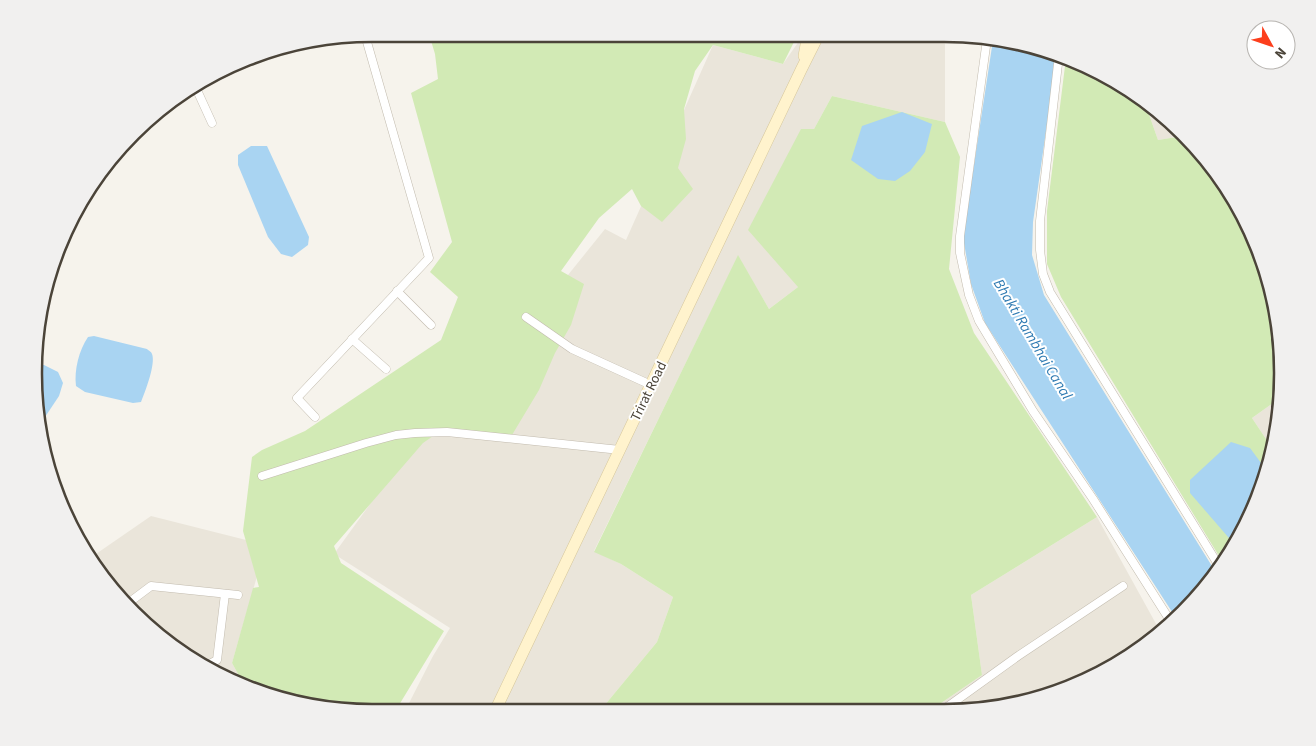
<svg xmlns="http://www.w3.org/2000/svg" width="1316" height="746" font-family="'Source Sans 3',sans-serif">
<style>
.residential{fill:#eae5da}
.green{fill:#d2eab5}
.water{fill:#a9d4f2}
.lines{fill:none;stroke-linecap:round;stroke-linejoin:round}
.minor-casing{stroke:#c2bbae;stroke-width:9}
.secondary-casing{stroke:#d6c79b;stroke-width:12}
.minor{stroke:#fff;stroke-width:8}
.secondary{stroke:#fff3cd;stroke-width:11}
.labels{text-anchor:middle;stroke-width:4;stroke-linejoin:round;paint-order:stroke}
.street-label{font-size:14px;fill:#4b4439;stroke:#fff}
.water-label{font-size:15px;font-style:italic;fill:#2e7ab2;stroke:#fff}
.rim{fill:none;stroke:#4b4439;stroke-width:2.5}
</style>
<rect width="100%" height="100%" fill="#f6f3ec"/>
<g class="residential">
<polygon points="804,34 945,34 945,122 832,96 814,129 798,287 769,309 738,256 594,551 621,564 673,597 657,642 604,706 609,711 405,711 433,656 450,628 334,554 412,446 531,321 605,229 626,240 713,45 783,64"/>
<polygon points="1145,103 1167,118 1183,136 1158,140"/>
<polygon points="1280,398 1279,418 1272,448 1252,418"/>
<polygon points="151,516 266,545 232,663 243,683 203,667 118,596 93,556"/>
<polygon points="1097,517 1160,631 1131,655 1052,694 987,709 931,710 982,675 971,595"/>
</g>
<g class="green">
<polygon points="429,34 798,34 783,64 713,45 695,71 684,109 686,139 678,168 693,189 662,222 641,206 632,189 599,218 561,271 584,284 571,325 555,353 539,390 512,435 442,430 423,443 334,546 341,563 444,631 399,705 393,711 351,712 285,701 243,683 232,663 253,588 259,587 243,531 252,457 262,450 305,431 441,340 458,297 430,272 452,242 411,93 438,79 435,54"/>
<polygon points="1066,58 1113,79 1145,103 1158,140 1183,136 1212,167 1247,223 1271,285 1282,351 1280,398 1252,418 1272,448 1264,482 1237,543 1222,561 1061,297 1047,264 1047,211"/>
<polygon points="832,96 945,122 960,157 949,269 974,333 1097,517 971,595 982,675 931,710 609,711 604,706 657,642 673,597 621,564 594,552 738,255 769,309 798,287 748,230 801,129 814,129"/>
</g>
<g class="water">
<polygon points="993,40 1052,52 1057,54 1033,222 1032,255 1044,295 1215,571 1183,613 1176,618 985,323 971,284 963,237"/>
<polygon points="902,112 932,124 925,152 910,171 895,181 878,179 851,160 862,126"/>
<polygon points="251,146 267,146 309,237 308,245 292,257 281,254 268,237 238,165 238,155"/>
<path d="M94,336L147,349C149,351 151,351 152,354C156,364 145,392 141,402L133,403L85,392L76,386C74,370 79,350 88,337Z"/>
<polygon points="37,365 44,365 58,372 63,383 59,396 41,423 34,395"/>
<polygon points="1231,442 1250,448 1264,467 1266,475 1264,482 1235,545 1190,493 1190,480"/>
</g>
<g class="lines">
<defs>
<g id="minor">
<polyline points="987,39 960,236 960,253 969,295 979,321 1033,411 1093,499 1171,622"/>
<polyline points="1059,55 1040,221 1040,250 1043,274 1050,292 1219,566"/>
<polyline points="196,88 212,123"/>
<polyline points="397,291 431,325"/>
<polyline points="526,317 572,349 651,385"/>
<polyline points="352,339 386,369"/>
<polyline points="315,417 297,398 429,258 365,35"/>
<polyline points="262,476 366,443 396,435 415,433 447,432 620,450"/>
<polyline points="127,604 151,586 238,595"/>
<polyline points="204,667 217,660 225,594"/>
<polyline points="943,710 1018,656 1123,586"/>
</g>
<g id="secondary">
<polyline points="804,56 808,34"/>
<polyline points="495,711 801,70 819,34"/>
</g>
</defs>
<use href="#minor" class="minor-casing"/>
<use href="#secondary" class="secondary-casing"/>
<use href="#minor" class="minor"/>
<use href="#secondary" class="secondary"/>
</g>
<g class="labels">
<g class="street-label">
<text transform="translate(648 391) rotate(-64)" y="5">Trirat Road</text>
</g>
<g class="water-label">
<text transform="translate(1033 339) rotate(59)" y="5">Bhakti Rambhai Canal</text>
</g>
</g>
<path d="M0 0H1316V746H0ZM372 42H944A330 330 0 0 1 1274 372V374A330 330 0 0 1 944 704H372A330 330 0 0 1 42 374V372A330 330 0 0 1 372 42Z" fill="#f1f0ef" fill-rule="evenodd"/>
<path class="rim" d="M372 42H944A330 330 0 0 1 1274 372V374A330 330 0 0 1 944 704H372A330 330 0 0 1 42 374V372A330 330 0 0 1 372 42Z"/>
<g transform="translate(1271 45) rotate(130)"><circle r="24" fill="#ffffff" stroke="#b7b4b0"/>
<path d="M0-4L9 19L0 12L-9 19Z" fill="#fc3f1d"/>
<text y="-8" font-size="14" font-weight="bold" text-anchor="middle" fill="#4b4439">N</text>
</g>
</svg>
